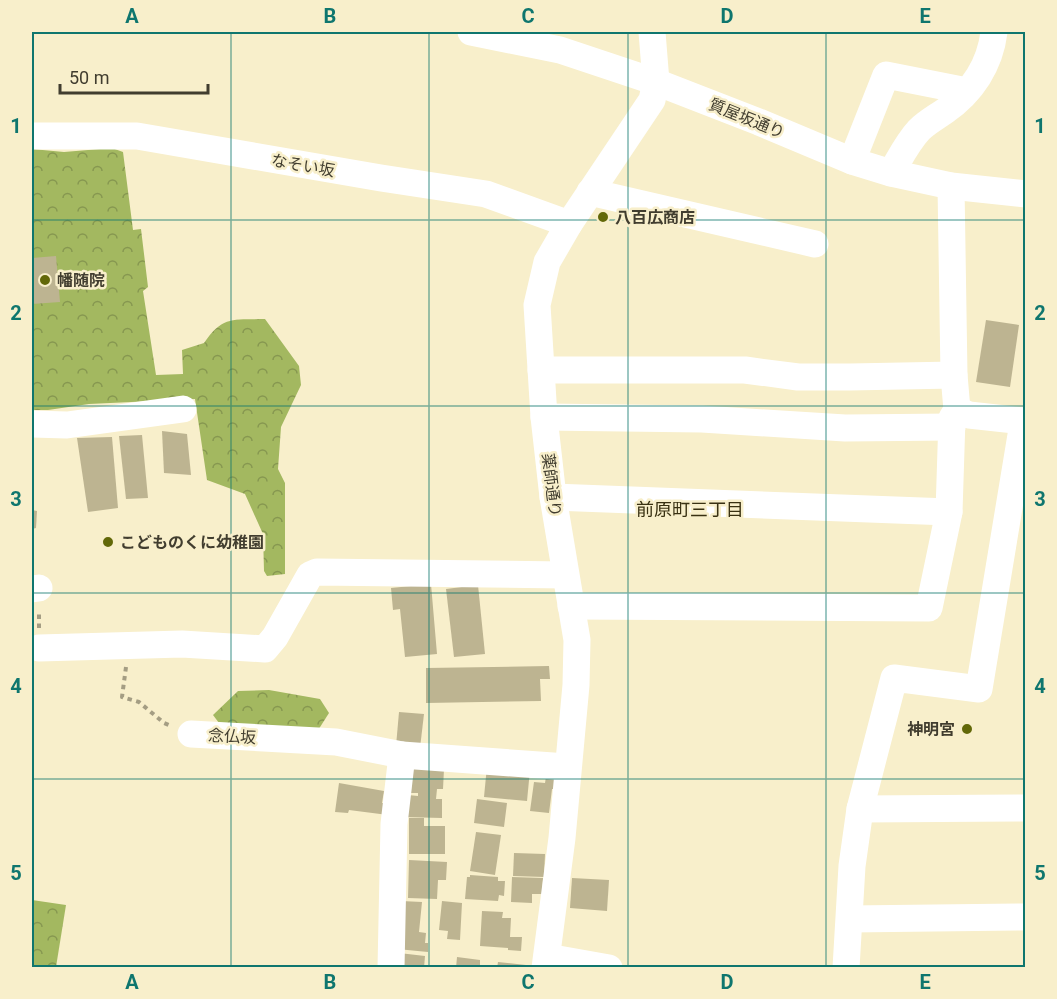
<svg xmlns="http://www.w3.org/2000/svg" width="1057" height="999" font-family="Roboto,'Noto Sans JP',sans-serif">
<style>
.forest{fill:url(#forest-crowns)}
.building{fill:#bdb491}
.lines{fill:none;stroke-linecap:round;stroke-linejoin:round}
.path{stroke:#a49d83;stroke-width:4;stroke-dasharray:4.5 4.5;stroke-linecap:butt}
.minor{stroke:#fff;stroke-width:27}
.grid{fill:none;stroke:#0f766e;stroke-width:1.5;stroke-opacity:0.55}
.poi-dot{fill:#626808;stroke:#f8efcb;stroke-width:2}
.labels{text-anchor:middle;stroke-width:5;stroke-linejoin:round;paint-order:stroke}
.street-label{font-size:16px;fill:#413d2f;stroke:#f8efcb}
.poi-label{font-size:16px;font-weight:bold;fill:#413d2f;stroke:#f8efcb;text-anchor:start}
.neighbourhood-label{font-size:18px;fill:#393112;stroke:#f8efcb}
.neatline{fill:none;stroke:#0f766e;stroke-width:2}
.grid-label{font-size:20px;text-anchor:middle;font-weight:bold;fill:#0f766e}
</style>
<defs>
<pattern id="forest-crowns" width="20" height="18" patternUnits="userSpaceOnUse" patternTransform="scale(1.5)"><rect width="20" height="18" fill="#a3b860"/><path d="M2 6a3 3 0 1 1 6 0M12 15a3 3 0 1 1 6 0" fill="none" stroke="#869750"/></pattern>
</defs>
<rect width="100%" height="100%" fill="#f8efcb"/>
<g class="forest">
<path d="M112,148L123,152L133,230L141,229L148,287L143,291L156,375L183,374L182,350L204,343C223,315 233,320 265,319L299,366L301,385L281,427L278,469L285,483V574L267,576L264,571L263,534L245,494L207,480L195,399L89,404L48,410H32V149L64,152Z"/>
<polygon points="269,690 320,699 329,713 315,735 222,727 213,715 238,691"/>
<polygon points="32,900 66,905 56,967 32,967"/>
</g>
<g class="building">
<polygon points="56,256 60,302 32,304 32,258"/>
<polygon points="986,320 1019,325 1010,387 976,382"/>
<polygon points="162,431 187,434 191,475 164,473"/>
<polygon points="142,435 148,498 126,499 119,436"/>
<polygon points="112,437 118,508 88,512 77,438"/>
<polygon points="32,510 37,511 36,528 32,529"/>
<polygon points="431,584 437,654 405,657 400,609 393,610 391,588"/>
<polygon points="478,585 485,654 454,657 446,589"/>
<polygon points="549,666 550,679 540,679 541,701 426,703 426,668"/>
<polygon points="399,712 424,714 420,748 396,746"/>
<polygon points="487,766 530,770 527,801 484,797"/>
<polygon points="412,768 444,769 443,789 437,789 436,799 442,799 442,818 402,817 408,795 418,796 418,793 411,793"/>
<polygon points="546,777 557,778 556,789 552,789 549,813 530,811 534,782 545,783"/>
<polygon points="339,783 384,791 382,803 389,803 388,815 349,810 348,813 335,812"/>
<polygon points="477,799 507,803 504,827 474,823"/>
<polygon points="409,818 424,818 424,826 445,826 445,854 409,854"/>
<polygon points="476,832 501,835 495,875 470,871"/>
<polygon points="514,853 545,854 544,877 513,876"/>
<polygon points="409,860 447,862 446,880 438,880 437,899 408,898"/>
<polygon points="470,875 498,877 498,881 505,881 504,896 499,895 498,901 465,899 467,877 470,877"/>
<polygon points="512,877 543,878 542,894 532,894 532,903 511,902"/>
<polygon points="572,878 609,880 607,911 570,908"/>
<polygon points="401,901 422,902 419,932 426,933 425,943 428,943 428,952 397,949"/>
<polygon points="442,901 462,903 460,940 447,939 448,931 439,930"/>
<polygon points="482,911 503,912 502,918 511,918 510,937 522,937 521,951 508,950 508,948 480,946"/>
<polygon points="399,953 425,956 424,968 397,968"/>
<polygon points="457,957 480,960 480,968 456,968"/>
<polygon points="498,962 526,965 526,968 497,968"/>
</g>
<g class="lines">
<g class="path">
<polyline points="39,628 39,611"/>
<polyline points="126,667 122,697 139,702 164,723 171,726"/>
</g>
<g class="minor">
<polyline points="471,32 560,50 656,82 759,122 852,161 891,173 951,186 1026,194"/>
<polyline points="32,136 137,136 381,178 486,194 569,224"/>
<polyline points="852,161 886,75 967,91"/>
<path d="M891,173C900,158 907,143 919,130C927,122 935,118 945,111C972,92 990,65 994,32"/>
<polyline points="951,186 954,375"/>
<polyline points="590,192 815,244"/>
<polyline points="541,370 745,370 798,377 850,377 954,375 957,410 952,418 949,512 929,608 571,606"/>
<polyline points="957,410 969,415 1024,421"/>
<polyline points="544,417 702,419 845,428 952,427"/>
<polyline points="32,424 67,425 183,409"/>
<polyline points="553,497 949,512"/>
<polyline points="32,589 39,588"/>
<polyline points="39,648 182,644 265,649 275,637 310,575 317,572 565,575"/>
<polyline points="191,734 336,742 402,755 567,767"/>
<polyline points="860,809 1026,808"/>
<polyline points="850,919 1026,917"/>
<polyline points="547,957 609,968"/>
<polyline points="391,968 394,824 402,755"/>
<polyline points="545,968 562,838 576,685 577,640 553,497 544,417 537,305 547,262 569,224 652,100 656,82 652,32"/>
<polyline points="846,968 852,866 860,809 894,678 979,689 1022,429 1026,429"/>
</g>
</g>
<path class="grid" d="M231,32V968M429,32V968M628,32V968M826,32V968M32,220H1026M32,406H1026M32,593H1026M32,779H1026"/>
<g class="poi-dot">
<circle cx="603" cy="217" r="6"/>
<circle cx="45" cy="280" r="6"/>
<circle cx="108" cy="542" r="6"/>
<circle cx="967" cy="729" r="6"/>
</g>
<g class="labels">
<g class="street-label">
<text transform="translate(747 118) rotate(22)" y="6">質屋坂通り</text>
<text transform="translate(303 165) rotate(10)" y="6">なそい坂</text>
<text transform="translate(552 485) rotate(83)" y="6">薬師通り</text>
<text transform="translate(232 736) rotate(3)" y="6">念仏坂</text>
</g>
<g class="poi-label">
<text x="615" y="223">八百広商店</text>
<text x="57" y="286">幡随院</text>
<text x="120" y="548">こどものくに幼稚園</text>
<text x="955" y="735" text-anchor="end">神明宮</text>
</g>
<g class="neighbourhood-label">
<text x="690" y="516">前原町三丁目</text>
</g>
</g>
<rect width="1057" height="999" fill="none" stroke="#f8efcb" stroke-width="66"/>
<path d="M60 84v9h148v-9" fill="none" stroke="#413d2f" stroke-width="3"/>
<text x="69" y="84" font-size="18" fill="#413d2f" stroke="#f8efcb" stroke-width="4.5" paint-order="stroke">50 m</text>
<rect x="33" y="33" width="991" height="933" class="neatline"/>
<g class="grid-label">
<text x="132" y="23">A</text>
<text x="330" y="23">B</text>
<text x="528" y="23">C</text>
<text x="727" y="23">D</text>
<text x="925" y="23">E</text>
<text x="16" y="133">1</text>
<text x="1040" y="133">1</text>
<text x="16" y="320">2</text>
<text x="1040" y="320">2</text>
<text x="16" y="506">3</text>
<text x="1040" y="506">3</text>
<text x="16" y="693">4</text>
<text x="1040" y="693">4</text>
<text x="16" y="880">5</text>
<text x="1040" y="880">5</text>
<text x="132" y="989">A</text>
<text x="330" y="989">B</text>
<text x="528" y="989">C</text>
<text x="727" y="989">D</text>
<text x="925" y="989">E</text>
</g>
</svg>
